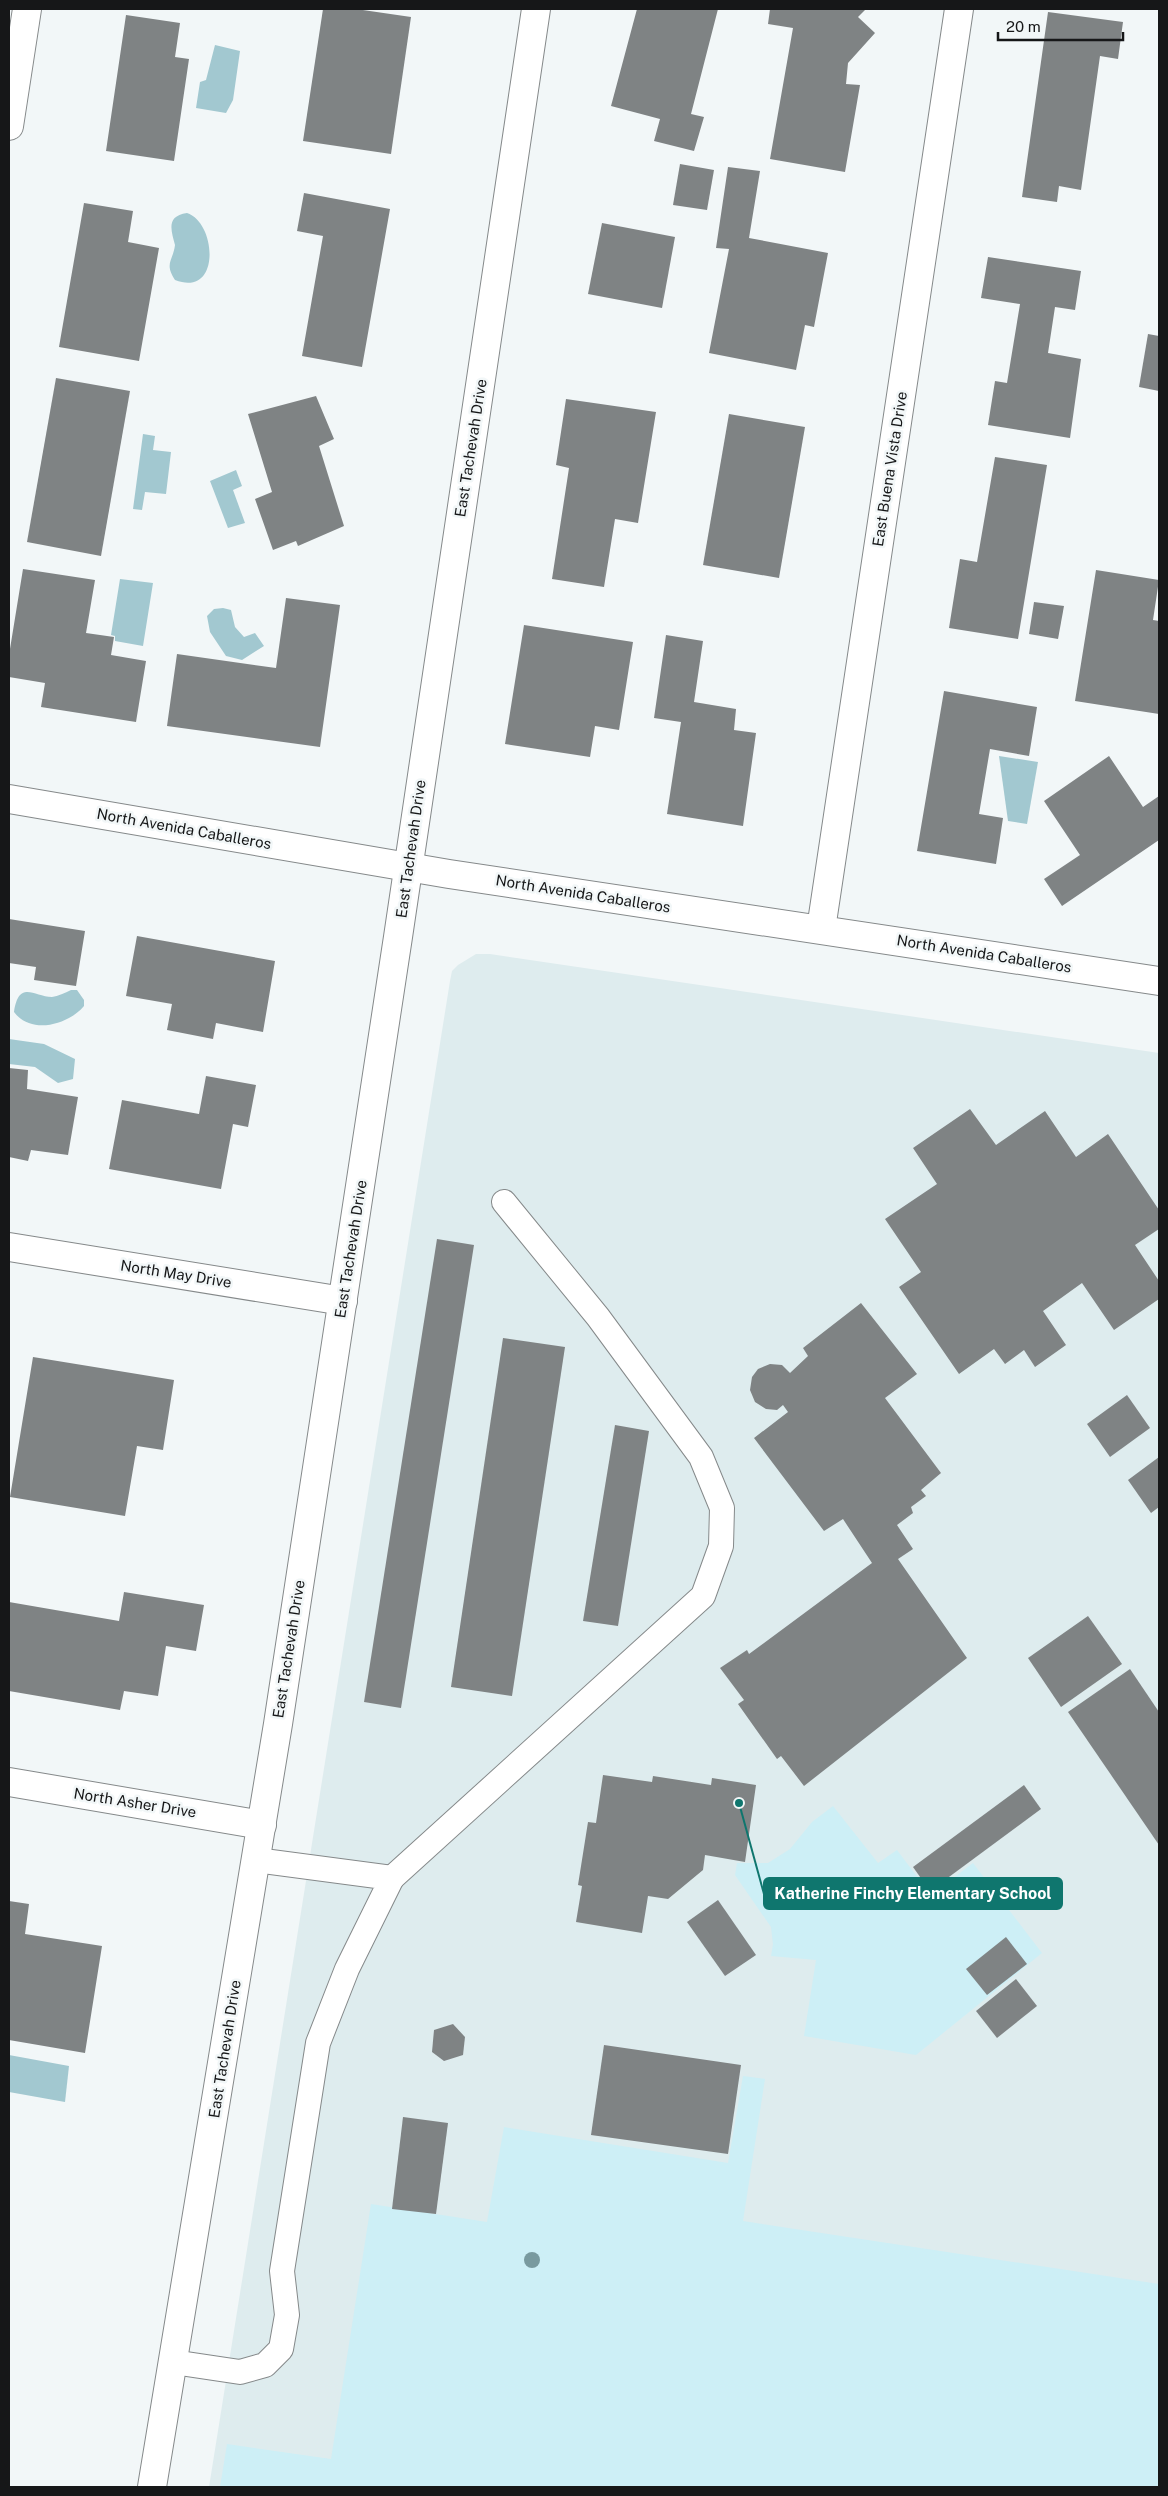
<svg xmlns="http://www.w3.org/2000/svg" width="1168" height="2496" font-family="'Public Sans',sans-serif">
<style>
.built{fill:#deecee}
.green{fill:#cdeff6}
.water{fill:#a2c8d0}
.building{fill:#7f8384}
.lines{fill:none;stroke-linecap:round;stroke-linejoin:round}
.lane-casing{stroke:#85898a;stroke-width:26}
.street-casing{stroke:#85898a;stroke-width:30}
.secondary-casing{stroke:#85898a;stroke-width:30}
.lane{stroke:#fff;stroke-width:24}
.street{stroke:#fff;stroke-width:28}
.secondary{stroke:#fff;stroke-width:28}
.tree{fill:#799a9f}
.labels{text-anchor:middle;stroke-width:5;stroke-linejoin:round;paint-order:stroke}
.street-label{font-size:15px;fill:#161718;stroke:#f2f7f8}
.leader{fill:none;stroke:#0f766e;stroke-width:2}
.callout-dot{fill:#0f766e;stroke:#f2f7f8;stroke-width:2}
.callout{fill:#0f766e;stroke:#0f766e;stroke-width:2}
.callout-label{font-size:16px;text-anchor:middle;font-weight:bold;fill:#fff}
</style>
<rect width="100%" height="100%" fill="#f2f7f8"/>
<polygon class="built" points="476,954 490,954 1159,1053 1159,2487 209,2487 450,981 452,971 458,965"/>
<g class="green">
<polygon points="833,1806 878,1863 897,1850 931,1895 973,1863 1042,1953 916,2055 804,2036 816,1960 771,1956 773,1944 771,1927 735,1875 737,1863 768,1863 790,1849 812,1822"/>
<polygon points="743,2076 765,2079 743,2221 1159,2284 1159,2487 220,2487 227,2444 331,2459 371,2204 487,2222 504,2127 728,2163"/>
</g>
<g class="water">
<polygon points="215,45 240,51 233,100 226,113 196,108 200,82 206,80"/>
<path d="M187,213C217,223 221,298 175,280C164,263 173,261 175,245C171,230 166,216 187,213Z"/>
<polygon points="143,434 155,436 153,450 171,452 166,494 145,492 142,510 133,509"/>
<polygon points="236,470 242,486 233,490 245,523 228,528 210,481"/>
<polygon points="120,579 153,583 143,646 115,641 115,636 111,635"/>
<polygon points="223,608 231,610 235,627 244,637 255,633 264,646 242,660 226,656 210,632 207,616 214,609"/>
<polygon points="999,756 1038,762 1027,824 1008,821"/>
<path d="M71,990H77L84,1000V1006C68,1025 31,1035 14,1012C19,979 34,997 52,997C58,996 65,993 71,990Z"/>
<polygon points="9,1039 44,1044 75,1059 73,1079 58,1083 35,1067 9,1064"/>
<polygon points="9,2055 69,2066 65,2102 9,2092"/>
</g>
<g class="building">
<polygon points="323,9 356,9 411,17 391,154 303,141"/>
<polygon points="637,9 718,9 691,114 704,117 694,151 654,141 660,119 611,106"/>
<polygon points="770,9 866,9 858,17 875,33 848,63 846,84 860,85 845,172 770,159 793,28 768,24"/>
<polygon points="1048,12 1123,22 1118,59 1100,56 1081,190 1059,186 1057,202 1022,197"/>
<polygon points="126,15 180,23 175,57 189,59 174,161 106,151"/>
<polygon points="680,164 714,170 707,210 673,205"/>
<polygon points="728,167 760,171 749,238 828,253 814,327 805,325 796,370 709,353 729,249 716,248"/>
<polygon points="304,193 390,209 362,367 302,356 323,236 297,231"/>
<polygon points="84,203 133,211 128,242 159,248 139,361 59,347"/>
<polygon points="602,223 675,237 662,308 588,294"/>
<polygon points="988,257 1081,271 1075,310 1055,307 1048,353 1081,359 1070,438 988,425 995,381 1007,383 1020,304 981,298"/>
<polygon points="1148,334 1159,336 1159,391 1139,387"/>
<polygon points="56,378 130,391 101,556 27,542"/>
<polygon points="316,396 334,439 319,446 344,526 298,546 296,541 273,550 255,499 272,492 248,414"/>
<polygon points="566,399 656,412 638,523 615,519 604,587 552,579 569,468 556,465"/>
<polygon points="729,414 805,427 779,578 703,565"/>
<polygon points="995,457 1047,465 1018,639 949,628 960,559 977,562"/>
<polygon points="23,569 95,580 86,633 114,637 111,655 146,661 136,722 41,707 45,683 9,677 9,655"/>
<polygon points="1096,570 1159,580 1153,620 1159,621 1159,714 1075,701"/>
<polygon points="286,598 340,605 320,747 167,726 177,654 276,668"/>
<polygon points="1034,602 1064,606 1058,639 1029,634"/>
<polygon points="524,625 633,642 619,730 595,726 590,757 505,744"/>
<polygon points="666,635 703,641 694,702 736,709 734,730 756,733 743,826 667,814 681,722 654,718"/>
<polygon points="944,691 1037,707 1029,756 990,749 979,814 1003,818 996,864 917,851"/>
<polygon points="1109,756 1143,807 1159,796 1159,840 1062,906 1044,879 1080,855 1044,801"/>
<polygon points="9,919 85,931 76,986 34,980 36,967 9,963"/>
<polygon points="137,936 275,961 263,1032 216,1023 213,1039 167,1030 172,1004 126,996"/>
<polygon points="9,1068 28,1070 27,1089 78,1097 68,1155 31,1150 28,1161 9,1157"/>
<polygon points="206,1076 256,1085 248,1127 233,1124 221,1189 109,1169 122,1100 199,1114"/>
<polygon points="970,1109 996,1145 1045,1111 1076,1157 1108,1134 1159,1210 1159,1229 1135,1245 1159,1281 1159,1299 1114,1330 1082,1283 1043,1311 1066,1345 1035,1367 1024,1350 1005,1364 994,1349 959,1374 899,1287 921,1272 885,1219 937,1184 913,1148"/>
<polygon points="437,1239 474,1245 401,1708 364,1702"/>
<polygon points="861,1303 917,1374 885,1398 941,1473 921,1490 926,1496 911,1507 913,1513 897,1525 913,1549 898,1559 967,1658 804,1786 781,1756 777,1759 738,1704 744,1700 720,1668 747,1650 749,1654 872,1563 843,1519 824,1531 754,1438 788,1412 783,1405 777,1410 766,1409 755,1402 750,1390 752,1377 758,1369 770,1364 782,1365 790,1373 808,1356 803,1348"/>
<polygon points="503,1338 565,1347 512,1696 451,1687"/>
<polygon points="33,1357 174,1380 163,1450 137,1446 125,1516 10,1497"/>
<polygon points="1127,1395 1150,1428 1110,1457 1087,1424"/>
<polygon points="615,1425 649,1431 618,1626 583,1621"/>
<polygon points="1159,1457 1159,1507 1151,1513 1128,1480"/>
<polygon points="124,1592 204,1605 196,1651 166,1646 158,1696 124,1691 120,1710 9,1691 9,1602 119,1621"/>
<polygon points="1088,1616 1122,1664 1061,1707 1028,1658"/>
<polygon points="1130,1669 1159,1712 1159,1845 1068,1712"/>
<polygon points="603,1775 652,1782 653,1776 711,1785 712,1778 756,1785 745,1862 705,1855 703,1870 668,1899 648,1896 642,1933 576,1922 582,1886 578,1885 588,1822 596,1823"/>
<polygon points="1024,1785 1041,1809 930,1891 913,1867"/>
<polygon points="718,1900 756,1955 725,1976 687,1922"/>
<polygon points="9,1901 29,1904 25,1934 102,1946 85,2053 9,2040"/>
<polygon points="1006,1937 1027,1964 987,1995 966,1969"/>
<polygon points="1016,1979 1037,2006 997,2038 976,2011"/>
<polygon points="453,2024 465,2037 463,2055 444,2061 432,2052 434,2030"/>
<polygon points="604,2045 741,2065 728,2154 591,2135"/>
<polygon points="403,2117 448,2123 436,2214 392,2209"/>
</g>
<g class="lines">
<defs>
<g id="lane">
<polyline points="392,1878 703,1596 721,1546 722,1508 701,1457 598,1317 504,1202"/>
<polyline points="173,2362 240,2372 265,2365 281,2349 287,2315 282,2271 318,2043 347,1969 392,1878 256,1860"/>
</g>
<g id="street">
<polyline points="9,126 27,9"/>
<polyline points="821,929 959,9"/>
<polyline points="9,1247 343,1301"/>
<polyline points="9,1782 262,1825"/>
</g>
<g id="secondary">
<polyline points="9,799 449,874 1159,981"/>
<polyline points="152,2487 278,1724 398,937 536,9"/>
</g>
</defs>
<use href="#lane" class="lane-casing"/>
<use href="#street" class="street-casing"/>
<use href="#secondary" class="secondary-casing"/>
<use href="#lane" class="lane"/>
<use href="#street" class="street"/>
<use href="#secondary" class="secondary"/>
</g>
<circle class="tree" cx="532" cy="2260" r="8"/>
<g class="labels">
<g class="street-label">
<text transform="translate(471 448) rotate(-81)" y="5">East Tachevah Drive</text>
<text transform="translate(890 469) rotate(-81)" y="5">East Buena Vista Drive</text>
<text transform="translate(184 829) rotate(10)" y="5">North Avenida Caballeros</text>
<text transform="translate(411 849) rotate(-82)" y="5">East Tachevah Drive</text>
<text transform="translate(583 894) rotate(9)" y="5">North Avenida Caballeros</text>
<text transform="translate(984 954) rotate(9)" y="5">North Avenida Caballeros</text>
<text transform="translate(351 1249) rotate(-81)" y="5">East Tachevah Drive</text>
<text transform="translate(176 1274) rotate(9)" y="5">North May Drive</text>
<text transform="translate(289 1649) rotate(-81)" y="5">East Tachevah Drive</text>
<text transform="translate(135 1803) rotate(9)" y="5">North Asher Drive</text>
<text transform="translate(225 2049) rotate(-81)" y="5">East Tachevah Drive</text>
</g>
</g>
<path class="leader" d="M739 1803L764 1894"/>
<circle class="callout-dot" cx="739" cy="1803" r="5"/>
<rect class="callout" x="764" y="1878" width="298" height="31" rx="5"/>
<g class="callout-label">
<text x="913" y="1899">Katherine Finchy Elementary School</text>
</g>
<rect width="1168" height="2496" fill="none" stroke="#161718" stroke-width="20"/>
<path d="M998 32v8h125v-8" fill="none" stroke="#161718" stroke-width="2.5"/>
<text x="1006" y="32" font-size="15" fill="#161718" stroke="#f2f7f8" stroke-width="4" paint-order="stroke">20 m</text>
</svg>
